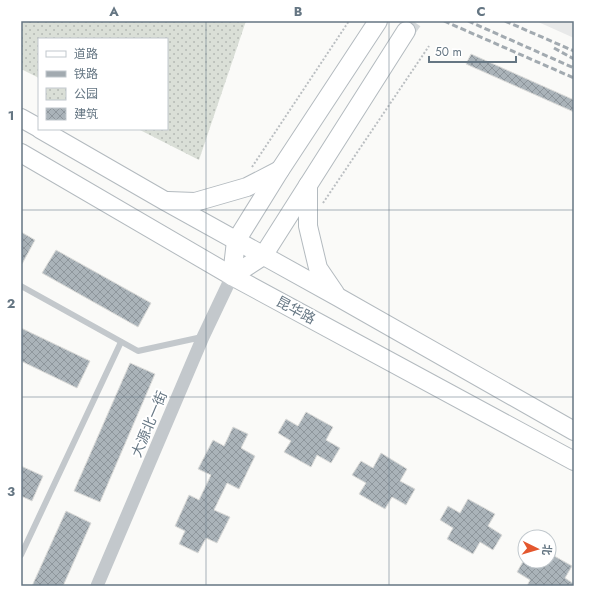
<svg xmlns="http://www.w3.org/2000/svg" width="595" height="607" font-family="Jost,'Noto Sans SC',sans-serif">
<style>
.built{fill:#e8e9e9}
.park{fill:url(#park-dots)}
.building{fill:url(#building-cross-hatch);stroke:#dcdcda}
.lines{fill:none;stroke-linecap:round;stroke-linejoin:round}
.secondary-tunnel{stroke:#d5d9db;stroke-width:18;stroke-dasharray:18 9;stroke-linecap:butt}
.secondary-casing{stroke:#b3babf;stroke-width:20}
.path{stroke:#bbbfc2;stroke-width:2;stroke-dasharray:2 2;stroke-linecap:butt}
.lane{stroke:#c3c8cc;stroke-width:6}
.street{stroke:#c3c8cc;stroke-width:13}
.secondary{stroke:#fff;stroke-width:18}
.rail{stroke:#a2aab0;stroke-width:3;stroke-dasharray:6 3;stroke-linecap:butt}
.grid{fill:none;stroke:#657683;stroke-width:1;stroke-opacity:0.55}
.labels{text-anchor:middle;stroke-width:4;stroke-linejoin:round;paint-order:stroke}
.street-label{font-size:14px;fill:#657683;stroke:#fff}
.neatline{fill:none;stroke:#657683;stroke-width:1.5}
.grid-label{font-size:13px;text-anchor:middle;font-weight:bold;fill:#657683}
</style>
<defs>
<pattern id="park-dots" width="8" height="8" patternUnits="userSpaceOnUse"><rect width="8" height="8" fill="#dadfd7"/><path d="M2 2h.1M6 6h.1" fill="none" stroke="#b4b9b4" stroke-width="1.8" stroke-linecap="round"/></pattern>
<pattern id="building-cross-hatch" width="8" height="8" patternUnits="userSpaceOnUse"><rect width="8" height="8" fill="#aab3b9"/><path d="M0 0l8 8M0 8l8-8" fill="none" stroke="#8e969c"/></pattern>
</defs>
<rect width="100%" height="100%" fill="#fafaf8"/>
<polygon class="built" points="536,21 574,21 574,38"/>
<polygon class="park" points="21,21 246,21 199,160 138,129 167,129 167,39 39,39 39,78 21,69"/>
<g class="building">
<polygon points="471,54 574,100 574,112 466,64"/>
<polygon points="21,232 35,240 22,264 21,264"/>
<polygon points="56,250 151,303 138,327 42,273"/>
<polygon points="21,328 90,361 77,388 21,361"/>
<polygon points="130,363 155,374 100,502 74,491"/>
<polygon points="306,412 333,427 326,440 340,448 331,463 317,455 311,467 284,452 291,441 278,433 286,419 298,426"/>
<polygon points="233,427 248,434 241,448 255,456 239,489 227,483 214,510 230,517 217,543 206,538 198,553 179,544 185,531 175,526 189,495 199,500 211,475 198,469 213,440 224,446"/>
<polygon points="381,453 407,469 400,481 415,489 406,505 392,497 385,509 359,494 366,483 352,475 361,461 373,468"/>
<polygon points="21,466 43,476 32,501 21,496"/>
<polygon points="468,499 495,514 488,526 502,535 493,550 480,542 473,554 447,539 453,528 440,520 448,506 460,513"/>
<polygon points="66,511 91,523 63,586 32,586"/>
<polygon points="549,553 572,566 565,578 574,584 574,586 527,586 530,580 517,572 525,558 525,561 531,561 537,565 539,561 549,561"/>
</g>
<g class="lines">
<polyline class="secondary-tunnel" points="406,31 413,21"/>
<defs>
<g id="secondary">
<polyline points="21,118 39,128"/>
<polyline points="40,129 165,201 338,297 574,431"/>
<polyline points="21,153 232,276 574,461"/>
<polyline points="308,185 308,226 318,268 335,293"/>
<polyline points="168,201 195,202 247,187 280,170"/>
<polyline points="232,276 263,256 406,31"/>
<polyline points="232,276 236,241 280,170 378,21"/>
</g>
</defs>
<use href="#secondary" class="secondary-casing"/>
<g class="path">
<polyline points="252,167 349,21"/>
<polyline points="323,203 429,46"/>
</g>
<g class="lane">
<polyline points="21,286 138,351 202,337"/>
<polyline points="21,555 121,342"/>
</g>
<polyline class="street" points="97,586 203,337 232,276"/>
<use href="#secondary" class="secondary"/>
<g class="rail">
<polyline points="444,21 574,78"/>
<polyline points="468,21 574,68"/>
<polyline points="505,21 574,51"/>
<polyline points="554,48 574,59"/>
</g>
</g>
<path class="grid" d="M206,21V586M389,21V586M21,210H574M21,397H574"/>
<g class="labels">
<g class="street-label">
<text transform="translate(296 310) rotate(28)" y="5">昆华路</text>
<text transform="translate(149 424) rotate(-67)" y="5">大源北一街</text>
</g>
</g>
<rect width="595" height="607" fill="none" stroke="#ffffff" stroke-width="44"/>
<rect x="38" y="38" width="130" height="92" fill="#ffffff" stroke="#c1c8cd"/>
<rect x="46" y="51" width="20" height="6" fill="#ffffff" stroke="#c1c8cd"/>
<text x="74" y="58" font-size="12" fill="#657683">道路</text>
<rect x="46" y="71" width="20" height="6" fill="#a2aab0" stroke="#c1c8cd"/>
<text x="74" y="78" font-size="12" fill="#657683">铁路</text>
<rect x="46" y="88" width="20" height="12" fill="url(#park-dots)" stroke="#c1c8cd"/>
<text x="74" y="98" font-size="12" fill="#657683">公园</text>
<rect x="46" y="108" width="20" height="12" fill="url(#building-cross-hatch)" stroke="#c1c8cd"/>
<text x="74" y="118" font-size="12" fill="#657683">建筑</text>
<g transform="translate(537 549) rotate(95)"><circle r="19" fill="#ffffff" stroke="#c1c8cd"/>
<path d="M0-3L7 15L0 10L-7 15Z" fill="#e4572e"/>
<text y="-6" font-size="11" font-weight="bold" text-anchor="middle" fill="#657683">北</text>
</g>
<path d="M429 56v6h87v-6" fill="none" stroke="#657683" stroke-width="2"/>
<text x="435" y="56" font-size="12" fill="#657683" stroke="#ffffff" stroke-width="3" paint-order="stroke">50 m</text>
<rect x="22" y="22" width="551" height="563" class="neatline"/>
<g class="grid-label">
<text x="114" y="16">A</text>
<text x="298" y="16">B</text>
<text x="481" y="16">C</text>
<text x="11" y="120">1</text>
<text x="11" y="308">2</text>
<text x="11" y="496">3</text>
</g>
</svg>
